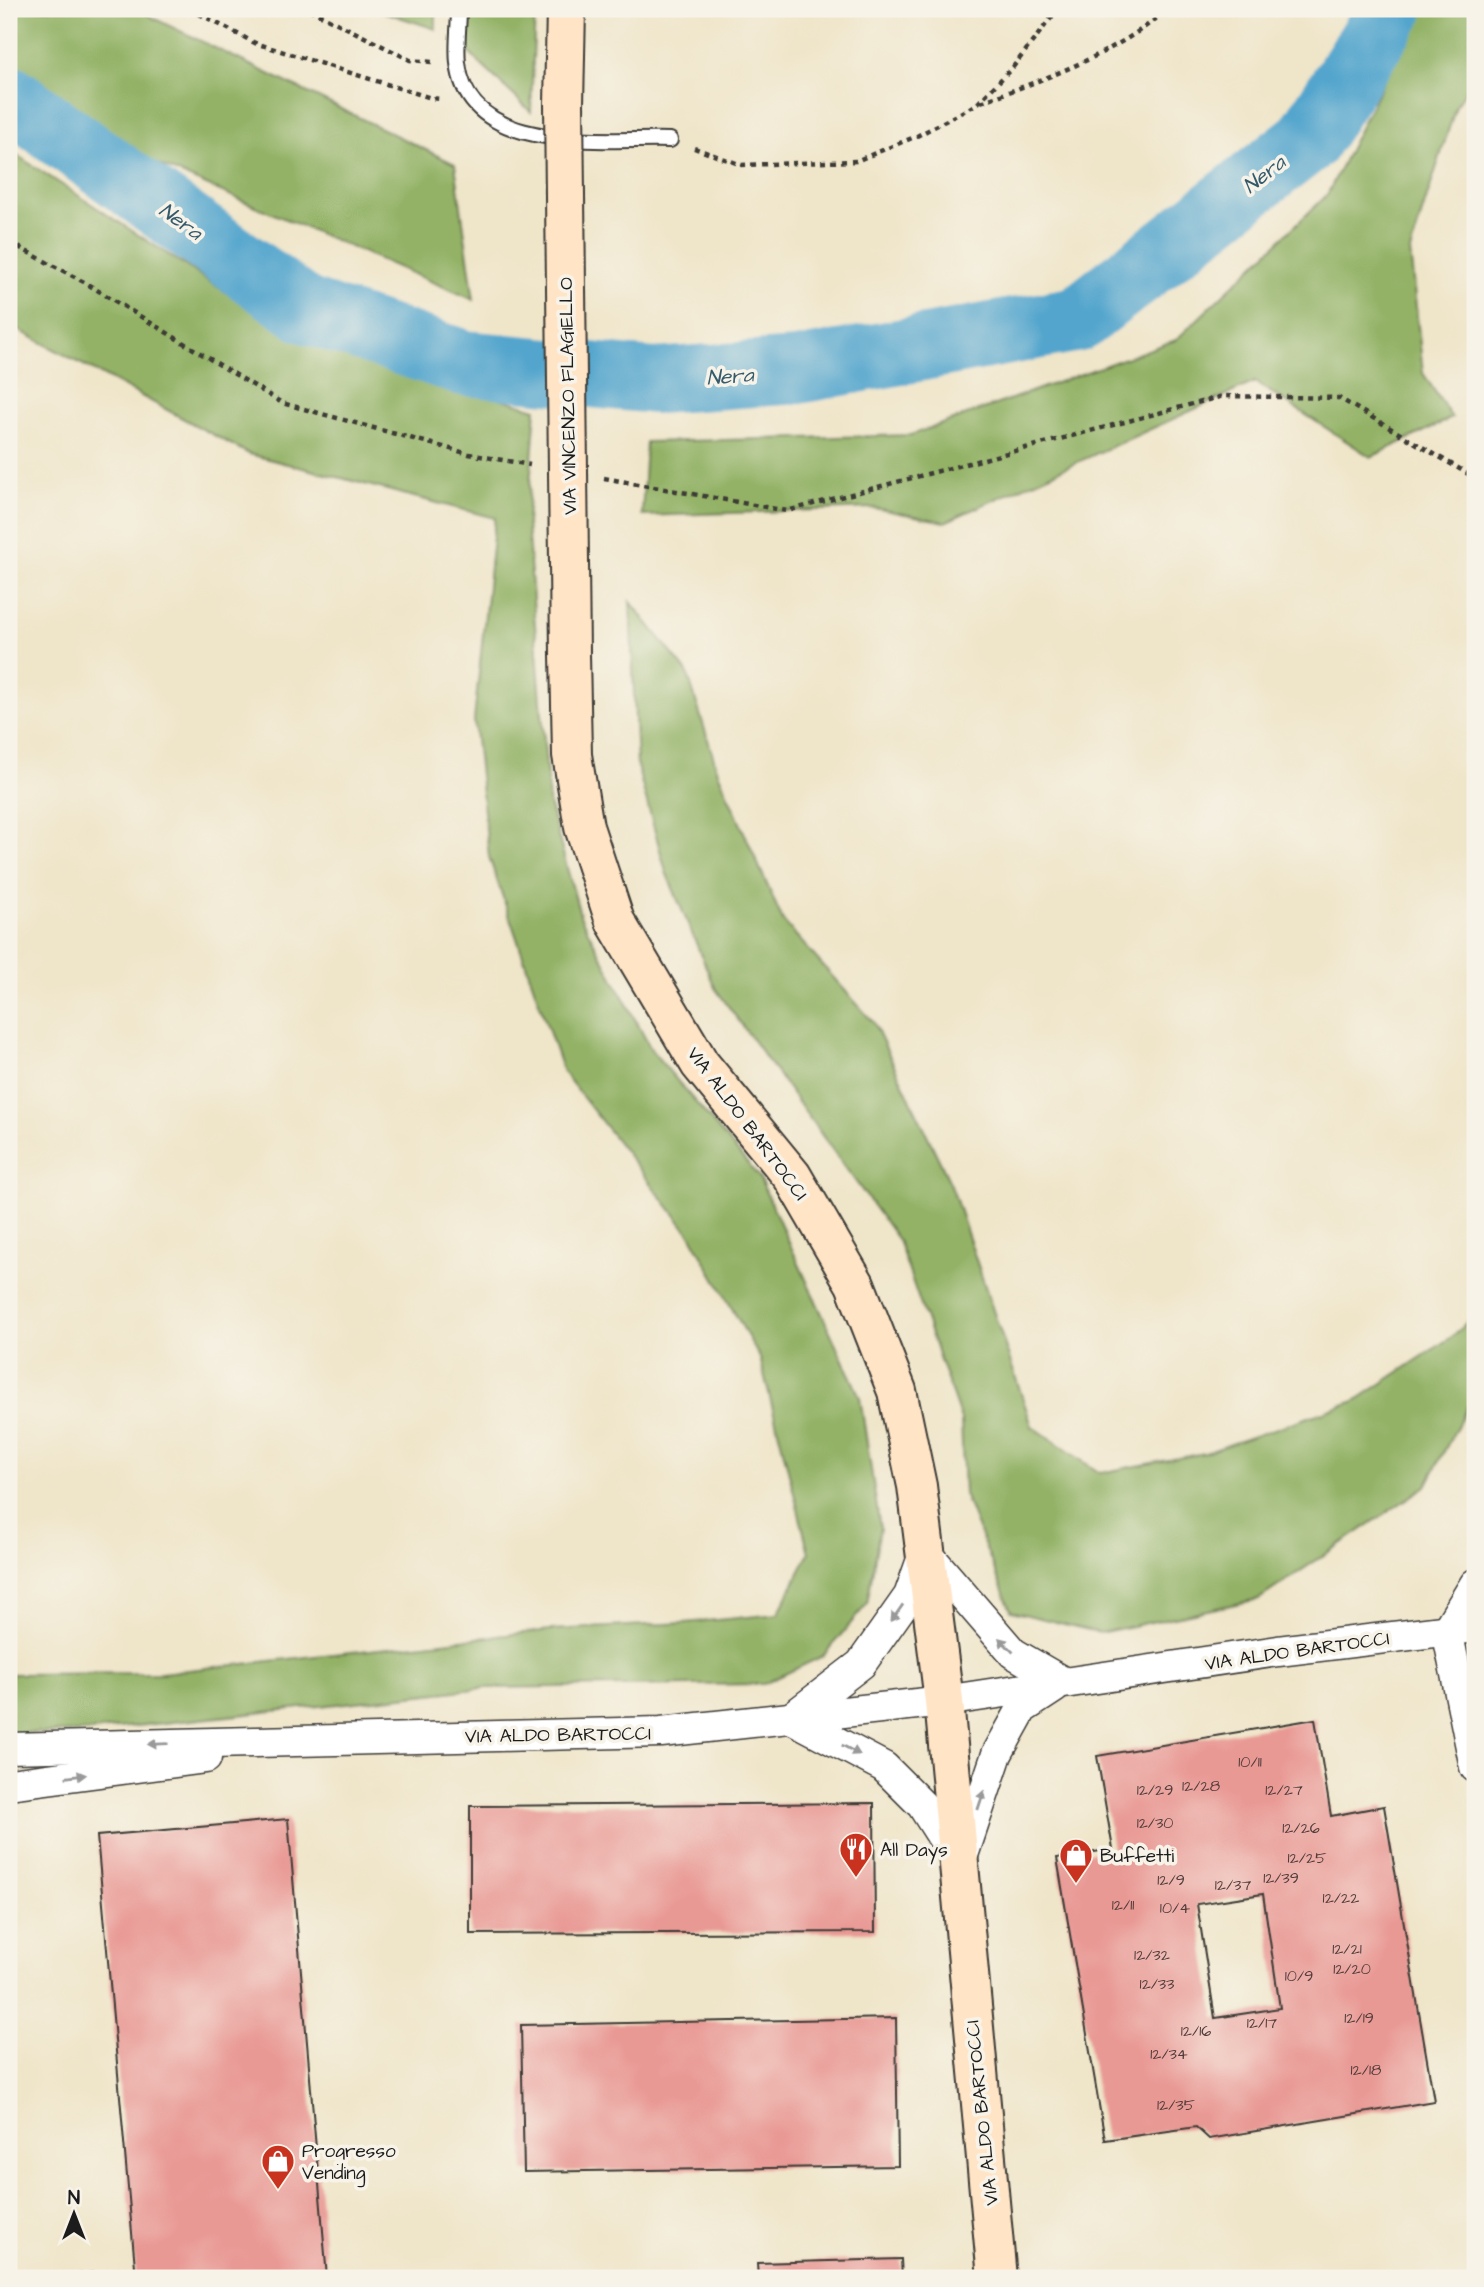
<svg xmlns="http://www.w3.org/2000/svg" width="1484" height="2287" font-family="'Architects Daughter',sans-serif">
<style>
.forest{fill:#93b266;stroke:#586741;stroke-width:2}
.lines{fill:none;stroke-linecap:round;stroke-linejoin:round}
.river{stroke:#52a5cd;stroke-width:66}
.building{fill:#e99994;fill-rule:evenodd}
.service-casing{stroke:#3c3a36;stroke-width:18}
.minor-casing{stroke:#3c3a36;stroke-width:33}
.secondary-casing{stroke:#3c3a36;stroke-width:42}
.path{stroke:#3c3a36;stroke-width:4.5;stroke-dasharray:5 5;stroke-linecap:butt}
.service{stroke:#fff;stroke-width:14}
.minor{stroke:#fff;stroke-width:30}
.secondary{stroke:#ffe4c6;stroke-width:38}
.secondary-bridge-casing{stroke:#3c3a36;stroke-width:42;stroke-linecap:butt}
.secondary-bridge{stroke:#ffe4c6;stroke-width:38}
.oneway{fill:#999}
.labels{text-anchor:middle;stroke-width:7;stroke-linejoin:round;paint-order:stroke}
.number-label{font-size:16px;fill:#4f3b3a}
.street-label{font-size:19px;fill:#1c1c1c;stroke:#f7f3e8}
.poi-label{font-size:19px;fill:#1c1c1c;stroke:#f7f3e8;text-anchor:start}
.water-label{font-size:21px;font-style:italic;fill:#345a6c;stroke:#f7f3e8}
</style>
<rect width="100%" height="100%" fill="#f7f3e8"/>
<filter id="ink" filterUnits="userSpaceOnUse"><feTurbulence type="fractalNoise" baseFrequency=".0143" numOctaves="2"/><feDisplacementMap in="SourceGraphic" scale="14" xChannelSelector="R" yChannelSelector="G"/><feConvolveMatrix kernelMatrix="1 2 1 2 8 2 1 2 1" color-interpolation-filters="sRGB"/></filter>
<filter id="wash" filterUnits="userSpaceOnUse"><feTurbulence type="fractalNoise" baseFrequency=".00686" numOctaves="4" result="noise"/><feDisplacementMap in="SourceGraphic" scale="28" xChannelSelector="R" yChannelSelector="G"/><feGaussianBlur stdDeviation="1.57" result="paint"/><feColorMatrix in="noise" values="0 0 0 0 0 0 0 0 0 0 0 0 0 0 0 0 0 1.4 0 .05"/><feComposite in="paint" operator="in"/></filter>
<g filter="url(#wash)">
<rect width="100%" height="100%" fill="#efe5c9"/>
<g class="forest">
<polygon points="9,9 140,9 151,17 455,164 474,300 122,149 9,63"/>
<polygon points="376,9 436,9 436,29 384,12"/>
<polygon points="469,9 535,9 531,112 467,51"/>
<polygon points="1419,9 1475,9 1475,76 1456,106 1410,251 1423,373 1452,418 1371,457 1255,382 945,522 874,508 642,516 646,442 911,435 1176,340 1327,195"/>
<polygon points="9,150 297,339 536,409 527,523 549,803 581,918 652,1051 759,1177 860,1397 880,1528 867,1604 823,1656 764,1684 484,1688 82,1732 9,1733 9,1674 161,1673 551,1630 685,1623 778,1614 809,1553 760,1358 690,1234 563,1072 489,857 474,721 495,518 249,454 9,325"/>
<polygon points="630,601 687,672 719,775 783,921 874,1023 951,1185 1032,1426 1100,1473 1205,1453 1355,1401 1453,1336 1475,1314 1475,1392 1426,1486 1259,1599 1100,1633 1011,1611 964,1494 961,1420 898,1240 715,988 666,872 637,766"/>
</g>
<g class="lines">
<polyline class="river" points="9,97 305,310 464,363 655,381 797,371 1078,319 1308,140 1391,9"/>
</g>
<g id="blocks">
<g class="building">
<path d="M1315,1719L1331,1816L1384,1806L1434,2101L1209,2139L1196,2127L1105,2140L1057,1858L1113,1849L1097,1756ZM1263,1894L1280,2008L1215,2018L1197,1904Z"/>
<polygon points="874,1803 875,1932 470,1934 470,1806"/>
<polygon points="288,1819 327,2278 136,2278 97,1836"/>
<polygon points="896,2018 898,2166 524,2172 521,2025"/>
<polygon points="901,2259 902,2278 758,2278 757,2263"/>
<polygon points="97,2272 98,2278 54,2278 54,2276"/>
</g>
</g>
</g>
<g filter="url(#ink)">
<use href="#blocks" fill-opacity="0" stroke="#3c3a36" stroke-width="2"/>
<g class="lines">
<defs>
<path id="service" d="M459,9C459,26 456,46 458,63C468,156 603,138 670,140"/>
<g id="minor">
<polyline points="925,1551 1013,1653 1063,1682"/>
<polyline points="1475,1584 1447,1630 1475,1767"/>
<polyline points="791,1718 884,1767 922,1805 957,1860"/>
<polyline points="791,1718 861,1664 909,1596 924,1554"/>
<polyline points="9,1748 661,1732 944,1701 1278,1651 1475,1627"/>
<polyline points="9,1784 206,1758"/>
<polyline points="962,1858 997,1754 1022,1709 1054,1688"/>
</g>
<g id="secondary">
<polyline points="564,104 566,9"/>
<polyline points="570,654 572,755 584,827 615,921 700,1064 792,1176 855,1284 897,1391 917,1486 944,1701 997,2278"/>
</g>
</defs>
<use href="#service" class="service-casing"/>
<use href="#minor" class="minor-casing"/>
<use href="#secondary" class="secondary-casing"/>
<g class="path">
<polyline points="190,9 255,43 431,98 442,99"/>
<polyline points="309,9 410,60 432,62"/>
<path d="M981,102C1045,79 1116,54 1168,9"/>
<polyline points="694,148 742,165 856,161 917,136 977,104 1013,67 1058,9"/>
<polyline points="9,242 84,282 282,403 469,454 530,465"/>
<polyline points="604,478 787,511 1223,396 1339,398 1475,478"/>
</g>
<use href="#service" class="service"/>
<use href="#minor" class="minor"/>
<use href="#secondary" class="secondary"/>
<defs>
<polyline id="secondary-bridge" points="564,104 570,654"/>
</defs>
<use href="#secondary-bridge" class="secondary-bridge-casing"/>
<use href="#secondary-bridge" class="secondary-bridge"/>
</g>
<defs><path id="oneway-solid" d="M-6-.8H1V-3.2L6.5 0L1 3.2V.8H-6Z" transform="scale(1.75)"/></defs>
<g class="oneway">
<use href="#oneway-solid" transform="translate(897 1613) rotate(125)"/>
<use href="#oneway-solid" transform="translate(1006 1645) rotate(-135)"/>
<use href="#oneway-solid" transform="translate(158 1744) rotate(178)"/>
<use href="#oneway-solid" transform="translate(851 1750) rotate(28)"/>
<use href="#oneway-solid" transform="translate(76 1776) rotate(-7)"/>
<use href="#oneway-solid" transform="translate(981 1800) rotate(-72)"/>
</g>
</g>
<defs>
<symbol id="restaurant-pin" viewBox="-11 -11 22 30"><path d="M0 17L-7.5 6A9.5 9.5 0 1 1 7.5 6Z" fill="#c8321e" stroke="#f7f3e8"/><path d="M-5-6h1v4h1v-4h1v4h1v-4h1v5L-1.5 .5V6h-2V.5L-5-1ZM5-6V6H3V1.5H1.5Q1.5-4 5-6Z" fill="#fff"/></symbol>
<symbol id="shop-pin" viewBox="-11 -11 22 30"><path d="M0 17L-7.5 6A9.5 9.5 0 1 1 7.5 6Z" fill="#c8321e" stroke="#f7f3e8"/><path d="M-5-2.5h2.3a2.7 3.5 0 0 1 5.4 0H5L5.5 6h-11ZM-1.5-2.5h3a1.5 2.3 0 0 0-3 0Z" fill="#fff"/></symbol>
</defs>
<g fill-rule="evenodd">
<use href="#restaurant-pin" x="837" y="1830" width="38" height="52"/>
<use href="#shop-pin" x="1057" y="1836" width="38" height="52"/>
<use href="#shop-pin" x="259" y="2142" width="38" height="52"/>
</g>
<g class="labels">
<g class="number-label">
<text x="1250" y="1767">10/11</text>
<text x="1201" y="1791">12/28</text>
<text x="1155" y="1795">12/29</text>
<text x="1284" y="1795">12/27</text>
<text x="1155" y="1828">12/30</text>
<text x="1301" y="1833">12/26</text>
<text x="1307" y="1863">12/25</text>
<text x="1281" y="1883">12/39</text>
<text x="1171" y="1885">12/9</text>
<text x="1233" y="1890">12/37</text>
<text x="1341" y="1903">12/22</text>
<text x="1123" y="1910">12/11</text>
<text x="1175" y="1913">10/4</text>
<text x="1347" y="1954">12/21</text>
<text x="1152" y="1960">12/32</text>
<text x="1352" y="1974">12/20</text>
<text x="1299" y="1981">10/9</text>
<text x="1157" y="1989">12/33</text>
<text x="1359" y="2023">12/19</text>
<text x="1262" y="2028">12/17</text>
<text x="1196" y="2036">12/16</text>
<text x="1169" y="2059">12/34</text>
<text x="1366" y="2075">12/18</text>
<text x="1176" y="2110">12/35</text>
</g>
<g class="street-label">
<text transform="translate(567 396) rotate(-91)" y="7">VIA VINCENZO FLAGIELLO</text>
<text transform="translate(748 1123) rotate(53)" y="7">VIA ALDO BARTOCCI</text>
<text transform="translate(1297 1650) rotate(-8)" y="7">VIA ALDO BARTOCCI</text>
<text transform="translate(558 1734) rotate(-1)" y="7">VIA ALDO BARTOCCI</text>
<text transform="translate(981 2113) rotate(-96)" y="7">VIA ALDO BARTOCCI</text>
</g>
<g class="poi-label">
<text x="880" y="1856">All Days</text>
<text x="1100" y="1862">Buffetti</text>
<text x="302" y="2157">Progresso<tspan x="302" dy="22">Vending</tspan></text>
</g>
<g class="water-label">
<text transform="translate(1264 174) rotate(-38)" y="7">Nera</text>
<text transform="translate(181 221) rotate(36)" y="7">Nera</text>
<text transform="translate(730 376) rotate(-4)" y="7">Nera</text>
</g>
</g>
<rect width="1484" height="2287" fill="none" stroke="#f7f3e8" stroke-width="35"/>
<g transform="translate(74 2214)" stroke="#f7f3e8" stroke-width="5" paint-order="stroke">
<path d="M0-5L12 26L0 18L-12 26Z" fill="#1c1c1c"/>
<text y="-10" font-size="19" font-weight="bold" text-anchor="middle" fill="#1c1c1c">N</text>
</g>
</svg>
